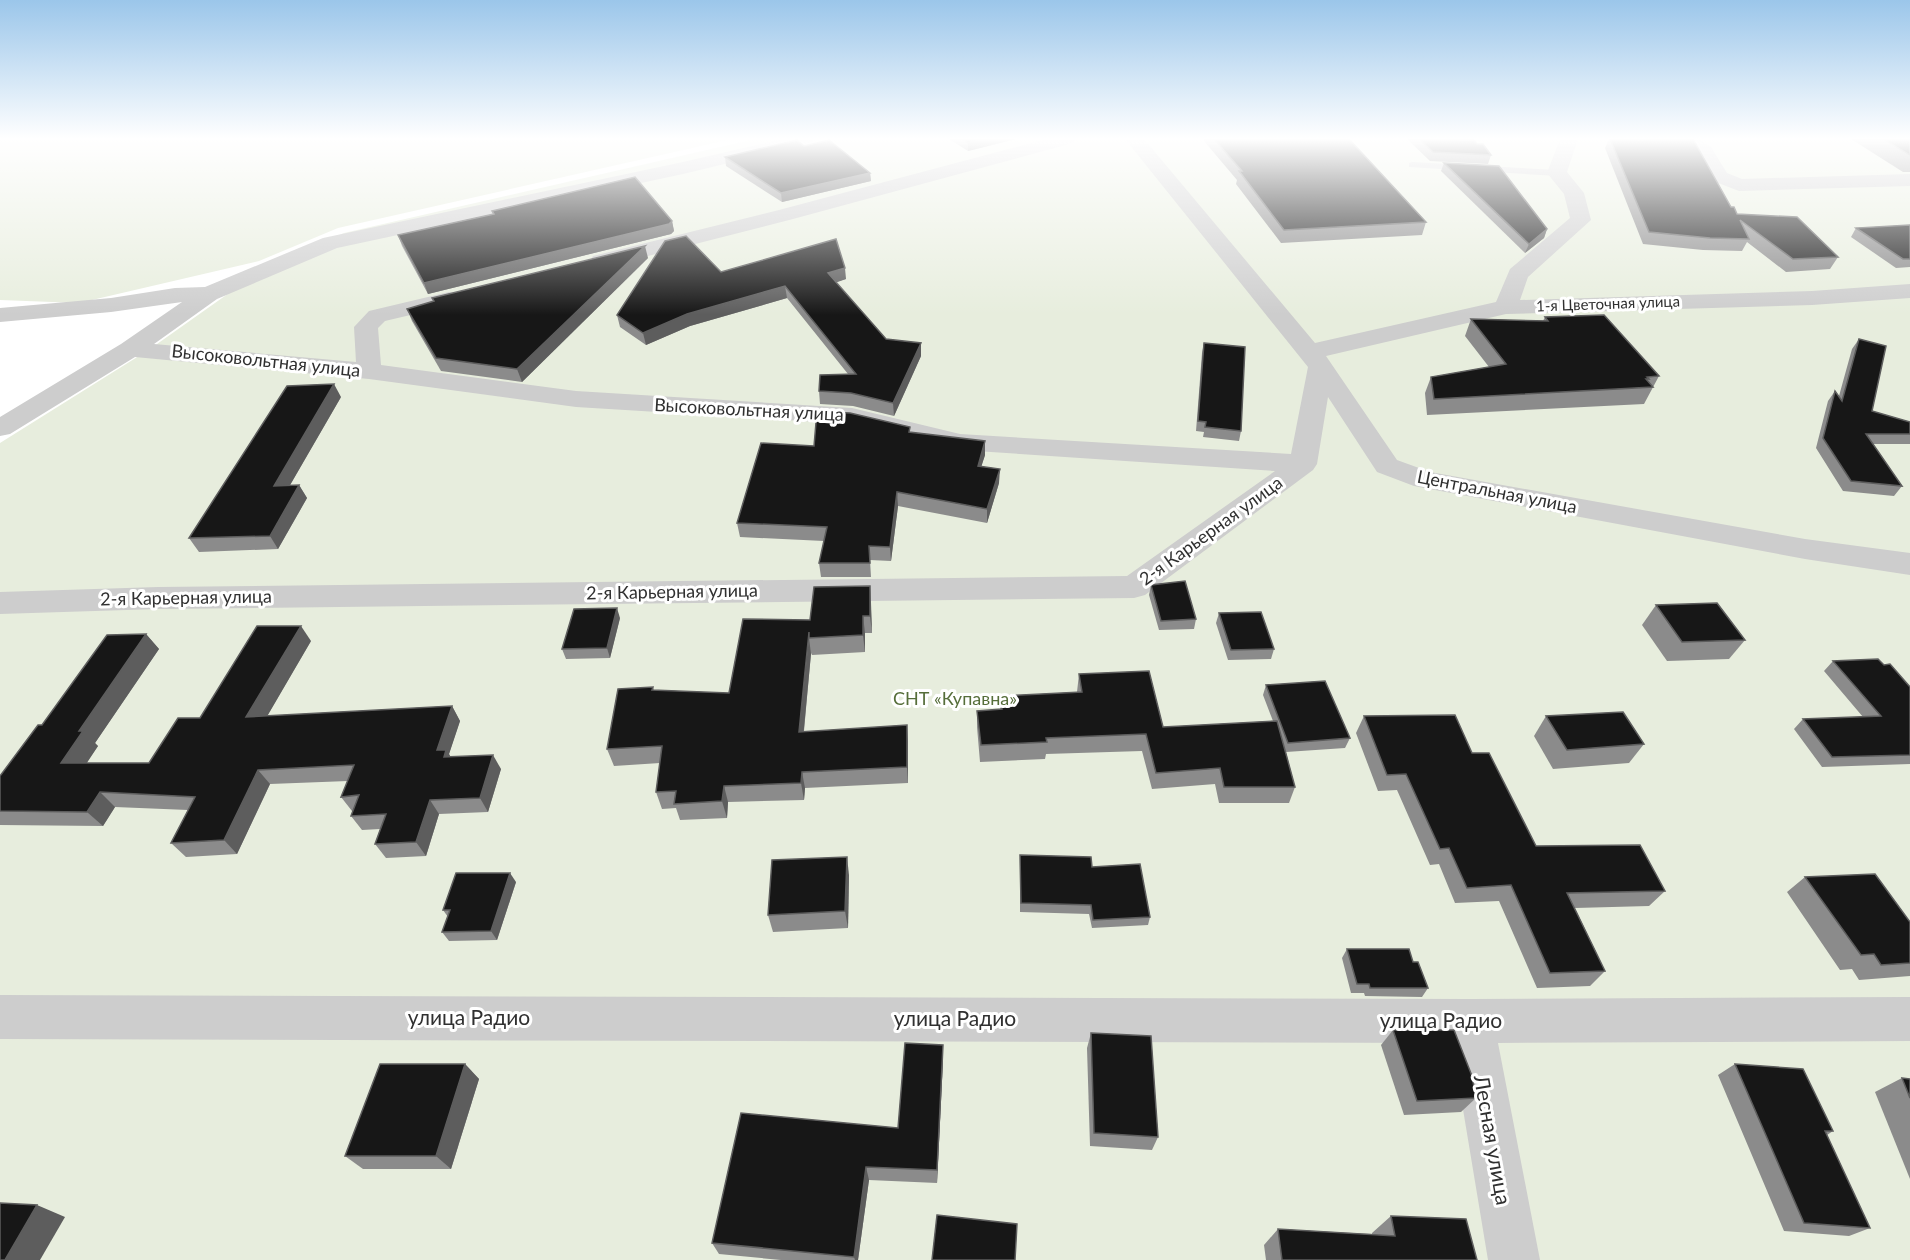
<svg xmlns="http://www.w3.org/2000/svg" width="1910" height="1260" font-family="Lato,sans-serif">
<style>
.green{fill:#e7eddd}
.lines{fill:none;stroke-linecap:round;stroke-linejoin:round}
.service{fill:#cdcdcd;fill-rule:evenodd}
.minor{fill:#cdcdcd;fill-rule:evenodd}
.wall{fill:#8b8b8b}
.shaded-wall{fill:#5d5d5d}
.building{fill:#171717;stroke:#5d5d5d;stroke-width:1.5}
.labels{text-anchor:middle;stroke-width:6;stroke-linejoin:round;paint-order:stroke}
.far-street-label{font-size:15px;fill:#303030;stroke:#fff}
.street-label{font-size:18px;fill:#303030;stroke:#fff}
.park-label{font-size:18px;fill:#566e3a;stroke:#fff}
.near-street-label{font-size:21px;fill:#303030;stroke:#fff}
</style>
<rect width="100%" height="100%" fill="#fff"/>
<g class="green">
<polygon points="0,139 732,139 338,228 259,261 79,303 0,300"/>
<polygon points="755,139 1910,139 1910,1260 0,1260 0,443 150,349 270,264 344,233"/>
</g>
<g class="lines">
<polygon class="service" points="1412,162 1557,170 1562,173 1557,176 1409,167 1409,163"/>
<g class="minor">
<polygon points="783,139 814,139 812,143 683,174 337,248 217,299 154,344 356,362 354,327 369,311 449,292 457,294 461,299 457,304 385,321 378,328 381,365 576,391 852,408 960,434 1291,454 1308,367 1125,139 1144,139 1315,343 1496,302 1510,269 1570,218 1564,194 1547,173 1560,139 1578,139 1567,172 1584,193 1591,220 1528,277 1520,300 1812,291 1910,284 1910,298 1812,305 1506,314 1326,356 1397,460 1430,472 1805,539 1910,553 1910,575 1805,559 1414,486 1377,472 1328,397 1317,464 1313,470 1145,595 1134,598 158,609 0,614 0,592 158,587 1127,576 1275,471 960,450 852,424 576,407 369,379 135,357 10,434 0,436 0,417 121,344 182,302 111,312 0,322 0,308 111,298 175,288 205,287 323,238 683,162"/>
<polygon points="1046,139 1075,139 1073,143 793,219 601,268 593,266 590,261 593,256 779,210"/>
<polygon points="1613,139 1699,139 1711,147 1727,173 1742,179 1910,174 1910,186 1739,191 1713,181 1697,155 1679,140 1671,145 1622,145 1615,143"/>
<polygon points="0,995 1471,999 1910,997 1910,1041 1498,1043 1540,1260 1488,1260 1452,1043 0,1039"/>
</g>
</g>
<g class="wall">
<polygon points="949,139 1016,139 968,151"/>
<polygon points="1204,139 1349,139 1426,222 1422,235 1281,243 1236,184 1237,180 1204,141"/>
<polygon points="1407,139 1460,139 1460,140 1477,144 1491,155 1488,164 1430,161"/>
<polygon points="1609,139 1626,139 1640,140 1641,139 1693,139 1731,207 1737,214 1838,257 1830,269 1786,272 1747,242 1742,251 1703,250 1643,244 1605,148"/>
<polygon points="1851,139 1910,139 1910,172 1903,172"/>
<polygon points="804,146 870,173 871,181 782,202 726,166 725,157"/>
<polygon points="1444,163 1547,229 1544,238 1525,253 1441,171"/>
<polygon points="492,211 672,221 674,231 671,234 428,294 402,246 398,235 493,214"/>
<polygon points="1910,225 1910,267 1896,268 1851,237 1856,228"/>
<polygon points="648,258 522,382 441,371 412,321 407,309"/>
<polygon points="721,272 846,279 836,282 886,339 921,356 894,416 853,406 820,404 819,391 848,374 787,298 690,326 646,345 620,327 617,315"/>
<polygon points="1545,317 1659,376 1644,404 1427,415 1425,393 1431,377 1489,367 1465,336 1471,319 1543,321"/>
<polygon points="1859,339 1872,411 1910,422 1910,444 1873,444 1902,486 1894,496 1843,491 1816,448 1828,401 1835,391 1839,396 1852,349"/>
<polygon points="1204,343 1241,431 1239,441 1203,437 1204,432 1196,431 1202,353"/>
<polygon points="341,397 290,485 299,485 307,498 278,549 199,552 189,538"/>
<polygon points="910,427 910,433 985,455 981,467 999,483 987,523 898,506 891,561 870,560 871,577 821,577 819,563 824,541 740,537 737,523 814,446"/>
<polygon points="1151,585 1196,619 1194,629 1159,630 1149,595"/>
<polygon points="870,586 872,633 865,633 865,652 812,655 811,653 804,731 908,741 908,783 805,788 804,800 728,802 727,818 680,820 676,808 662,809 656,792 660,763 614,766 607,749 653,687 654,690 729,693 810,620"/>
<polygon points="1656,605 1745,640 1729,659 1667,661 1642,625"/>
<polygon points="1219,613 1274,649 1271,659 1228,660 1216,623"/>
<polygon points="620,618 610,658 566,659 562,649"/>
<polygon points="146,634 159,649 95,743 98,746 86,763 149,763 200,718 311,641 267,716 452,706 460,721 449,754 450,757 501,769 488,812 439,814 426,856 386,858 375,844 380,829 362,830 351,816 353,811 352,811 341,797 348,781 270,784 237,854 186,857 171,843 188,810 115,807 103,826 0,825 0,776 42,725"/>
<polygon points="1833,661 1884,665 1910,687 1910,764 1822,767 1794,729 1803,719 1863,717 1824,671"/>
<polygon points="1079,674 1163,727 1273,721 1263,695 1266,685 1350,738 1345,748 1286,752 1295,787 1289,803 1219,803 1215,784 1152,789 1142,751 1046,754 1045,759 980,762 977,727 977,711 1000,710 1000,696 1077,692"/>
<polygon points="1364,716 1472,753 1536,846 1665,891 1649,906 1575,908 1605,971 1590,986 1537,988 1499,901 1455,903 1439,864 1430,865 1397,790 1378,791 1356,733"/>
<polygon points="1546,716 1644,744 1629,763 1553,769 1534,736"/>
<polygon points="1020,855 1092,867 1150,917 1148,925 1092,928 1089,914 1020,912"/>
<polygon points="849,875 848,928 773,932 768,915"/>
<polygon points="1805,877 1910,922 1910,976 1859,980 1852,969 1840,970 1787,892"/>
<polygon points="516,882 497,940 449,941 442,932 448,917 443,910"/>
<polygon points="1347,949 1413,962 1428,988 1422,997 1365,996 1364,993 1351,993 1342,958"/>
<polygon points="1393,1030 1476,1098 1461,1112 1404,1115 1381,1045"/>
<polygon points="1091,1033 1158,1137 1152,1150 1090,1146 1087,1048"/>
<polygon points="943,1045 943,1060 937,1183 869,1180 858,1260 781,1260 719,1254 712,1243 898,1128"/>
<polygon points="465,1064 479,1079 451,1169 363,1169 345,1156"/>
<polygon points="1735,1064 1833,1131 1827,1135 1870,1228 1849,1236 1784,1231 1718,1075"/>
<polygon points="1902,1078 1910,1079 1910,1179 1875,1092"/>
<polygon points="1391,1216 1477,1260 1266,1260 1264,1245 1278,1229 1372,1234 1372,1233"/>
</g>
<g class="shaded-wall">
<polygon points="985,139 1016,139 968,151 968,143"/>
<polygon points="870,173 871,181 782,202 781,193"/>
<polygon points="672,221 674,231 671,234 428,294 424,283"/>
<polygon points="1547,229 1544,238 1525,253 1529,244"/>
<polygon points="645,246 648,258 522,382 517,369"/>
<polygon points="845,268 846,279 829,285 828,273"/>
<polygon points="785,286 787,298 690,326 646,345 643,333 687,314"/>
<polygon points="921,343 921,356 894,416 893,403"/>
<polygon points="334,384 341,397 282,499 274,486"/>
<polygon points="985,441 985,455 977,480 978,466"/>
<polygon points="1000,469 999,483 987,523 987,509"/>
<polygon points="299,485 307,498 278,549 270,536"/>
<polygon points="897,492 898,506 891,561 890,547"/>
<polygon points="870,586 871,603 872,633 870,616"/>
<polygon points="617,608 620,618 610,658 607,648"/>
<polygon points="863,616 865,633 865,652 863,635"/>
<polygon points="301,626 311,641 258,732 246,717"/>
<polygon points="146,634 159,649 95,743 98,746 77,778 61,763 79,731"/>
<polygon points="809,638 811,654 802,749 799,732"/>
<polygon points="452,706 460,721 449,754 455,764 453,771 437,750"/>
<polygon points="907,725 908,741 908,783 907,767"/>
<polygon points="493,755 501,769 488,812 480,798"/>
<polygon points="258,770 270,784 237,854 224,840"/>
<polygon points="802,772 805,788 804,800 801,783"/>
<polygon points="724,786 728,802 727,818 722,801"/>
<polygon points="100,792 115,807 103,826 87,812"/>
<polygon points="430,800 439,814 426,856 416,842"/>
<polygon points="847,857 849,875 848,928 845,911"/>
<polygon points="510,873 516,882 497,940 491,931"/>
<polygon points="943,1045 943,1060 937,1183 937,1170"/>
<polygon points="465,1064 479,1079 451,1169 436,1156"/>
<polygon points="866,1167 869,1180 858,1260 855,1260 854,1257"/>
<polygon points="37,1205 65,1217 40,1260 5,1260"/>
</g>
<g class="building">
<polygon points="962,139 985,139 968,143"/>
<polygon points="1214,139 1349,139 1426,222 1284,230 1239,171 1242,171"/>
<polygon points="1419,139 1460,139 1460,140 1474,140 1477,144 1483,144 1491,155 1433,152"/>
<polygon points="1610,139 1626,139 1642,140 1642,139 1693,139 1731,207 1734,207 1737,214 1797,217 1838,257 1793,259 1740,220 1749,239 1710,238 1649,232"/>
<polygon points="1883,139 1910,139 1910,155"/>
<polygon points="797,140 804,146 829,140 870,173 781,193 725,157"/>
<polygon points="1444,163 1499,166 1547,229 1529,244"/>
<polygon points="635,177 672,221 669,224 424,283 398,235 494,214 492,211"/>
<polygon points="1910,225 1910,259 1903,259 1856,228"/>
<polygon points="686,236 721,272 836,239 845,268 828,273 886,339 921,343 893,403 851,393 819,391 820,375 856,374 785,286 687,314 643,333 617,315 665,241"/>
<polygon points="645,246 517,369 436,358 407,309 434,301 432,298"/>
<polygon points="1604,315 1659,376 1647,377 1649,379 1646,379 1653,387 1434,399 1431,377 1506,364 1471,319 1548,321 1545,317"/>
<polygon points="1859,339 1886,346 1872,411 1910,422 1910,434 1866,434 1902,486 1851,481 1823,438 1835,391 1842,401"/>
<polygon points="1204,343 1245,347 1241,431 1205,427 1206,422 1198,421"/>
<polygon points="334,384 274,486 299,485 270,536 189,538 287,386"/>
<polygon points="817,411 850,413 910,427 909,432 985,441 978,466 1000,469 987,509 897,492 890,547 869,546 870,563 819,563 827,527 737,523 761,443 814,446"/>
<polygon points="1185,581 1196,619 1161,621 1151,585"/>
<polygon points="870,586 870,616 863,616 863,635 809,638 809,632 799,732 907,725 907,767 802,772 801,783 724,786 722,801 674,804 676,791 656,792 662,746 607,749 618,689 653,687 652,690 729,693 743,619 810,620 814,587"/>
<polygon points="1717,603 1745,640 1682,642 1656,605"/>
<polygon points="617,608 607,648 562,649 574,609"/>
<polygon points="1261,612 1274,649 1231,650 1219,613"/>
<polygon points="257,626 301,626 246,717 452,706 437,750 446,750 444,757 493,755 480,798 430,800 416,842 375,844 386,814 351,816 359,795 341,797 354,765 258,770 224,840 171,843 195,797 100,792 87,812 0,811 0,776 38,725 42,725 107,635 146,634 79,731 83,731 61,763 149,763 178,718 200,718"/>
<polygon points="1878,659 1884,665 1890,664 1910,687 1910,755 1832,757 1803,719 1881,716 1833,661"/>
<polygon points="1149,671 1163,727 1277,721 1295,787 1224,787 1220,768 1156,773 1146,734 1046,738 1047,742 981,745 977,711 1002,709 1000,696 1082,692 1079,674"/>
<polygon points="1325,681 1350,738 1288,743 1266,685"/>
<polygon points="1623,712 1644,744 1567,750 1546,716"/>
<polygon points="1455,715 1472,753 1489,753 1536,846 1640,845 1665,891 1567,893 1605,971 1550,973 1511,885 1467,888 1449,848 1440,849 1406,774 1387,775 1364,716"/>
<polygon points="1020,855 1091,857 1092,867 1140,864 1150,917 1093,920 1091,905 1021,903"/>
<polygon points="847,857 845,911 768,915 772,860"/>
<polygon points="456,873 510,873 491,931 442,932 450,910 443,910"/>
<polygon points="1875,874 1910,922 1910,963 1881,965 1874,954 1861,955 1805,877"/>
<polygon points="1347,949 1409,949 1413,962 1418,962 1428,988 1370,988 1369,984 1357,984"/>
<polygon points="1393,1030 1454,1030 1472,1076 1476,1098 1417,1101"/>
<polygon points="1091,1033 1151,1036 1158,1137 1094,1133"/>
<polygon points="905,1043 943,1045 937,1170 866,1167 854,1257 712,1243 741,1113 898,1128"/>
<polygon points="380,1064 465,1064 436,1156 345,1156"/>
<polygon points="1735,1064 1803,1069 1833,1131 1825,1131 1870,1228 1804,1223"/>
<polygon points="1902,1078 1910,1079 1910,1098"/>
<polygon points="0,1203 37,1205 5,1260 0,1260"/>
<polygon points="937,1215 1017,1224 1015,1260 932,1260"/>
<polygon points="1391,1216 1466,1219 1477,1260 1282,1260 1278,1229 1395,1236"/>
</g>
<linearGradient id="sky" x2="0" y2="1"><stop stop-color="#9bc6ea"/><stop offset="0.44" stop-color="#fff"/><stop offset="1" stop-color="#fff" stop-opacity="0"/></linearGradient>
<rect width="1910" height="315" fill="url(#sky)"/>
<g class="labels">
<g class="far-street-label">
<text transform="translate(1608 304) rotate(-2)" y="5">1-я Цветочная улица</text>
</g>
<g class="street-label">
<text transform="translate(266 361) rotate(6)" y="6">Высоковольтная улица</text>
<text transform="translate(749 410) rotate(3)" y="6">Высоковольтная улица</text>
<text transform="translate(1497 492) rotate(11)" y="6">Центральная улица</text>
<text transform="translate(1211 531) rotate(-36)" y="6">2-я Карьерная улица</text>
<text transform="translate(672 592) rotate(-1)" y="6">2-я Карьерная улица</text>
<text transform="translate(186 598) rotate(-1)" y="6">2-я Карьерная улица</text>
</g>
<g class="park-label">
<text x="955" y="705">СНТ «Купавна»</text>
</g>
<g class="near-street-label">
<text x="469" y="1025">улица Радио</text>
<text x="955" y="1026">улица Радио</text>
<text x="1441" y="1028">улица Радио</text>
<text transform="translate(1492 1140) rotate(80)" y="7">Лесная улица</text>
</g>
</g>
</svg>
